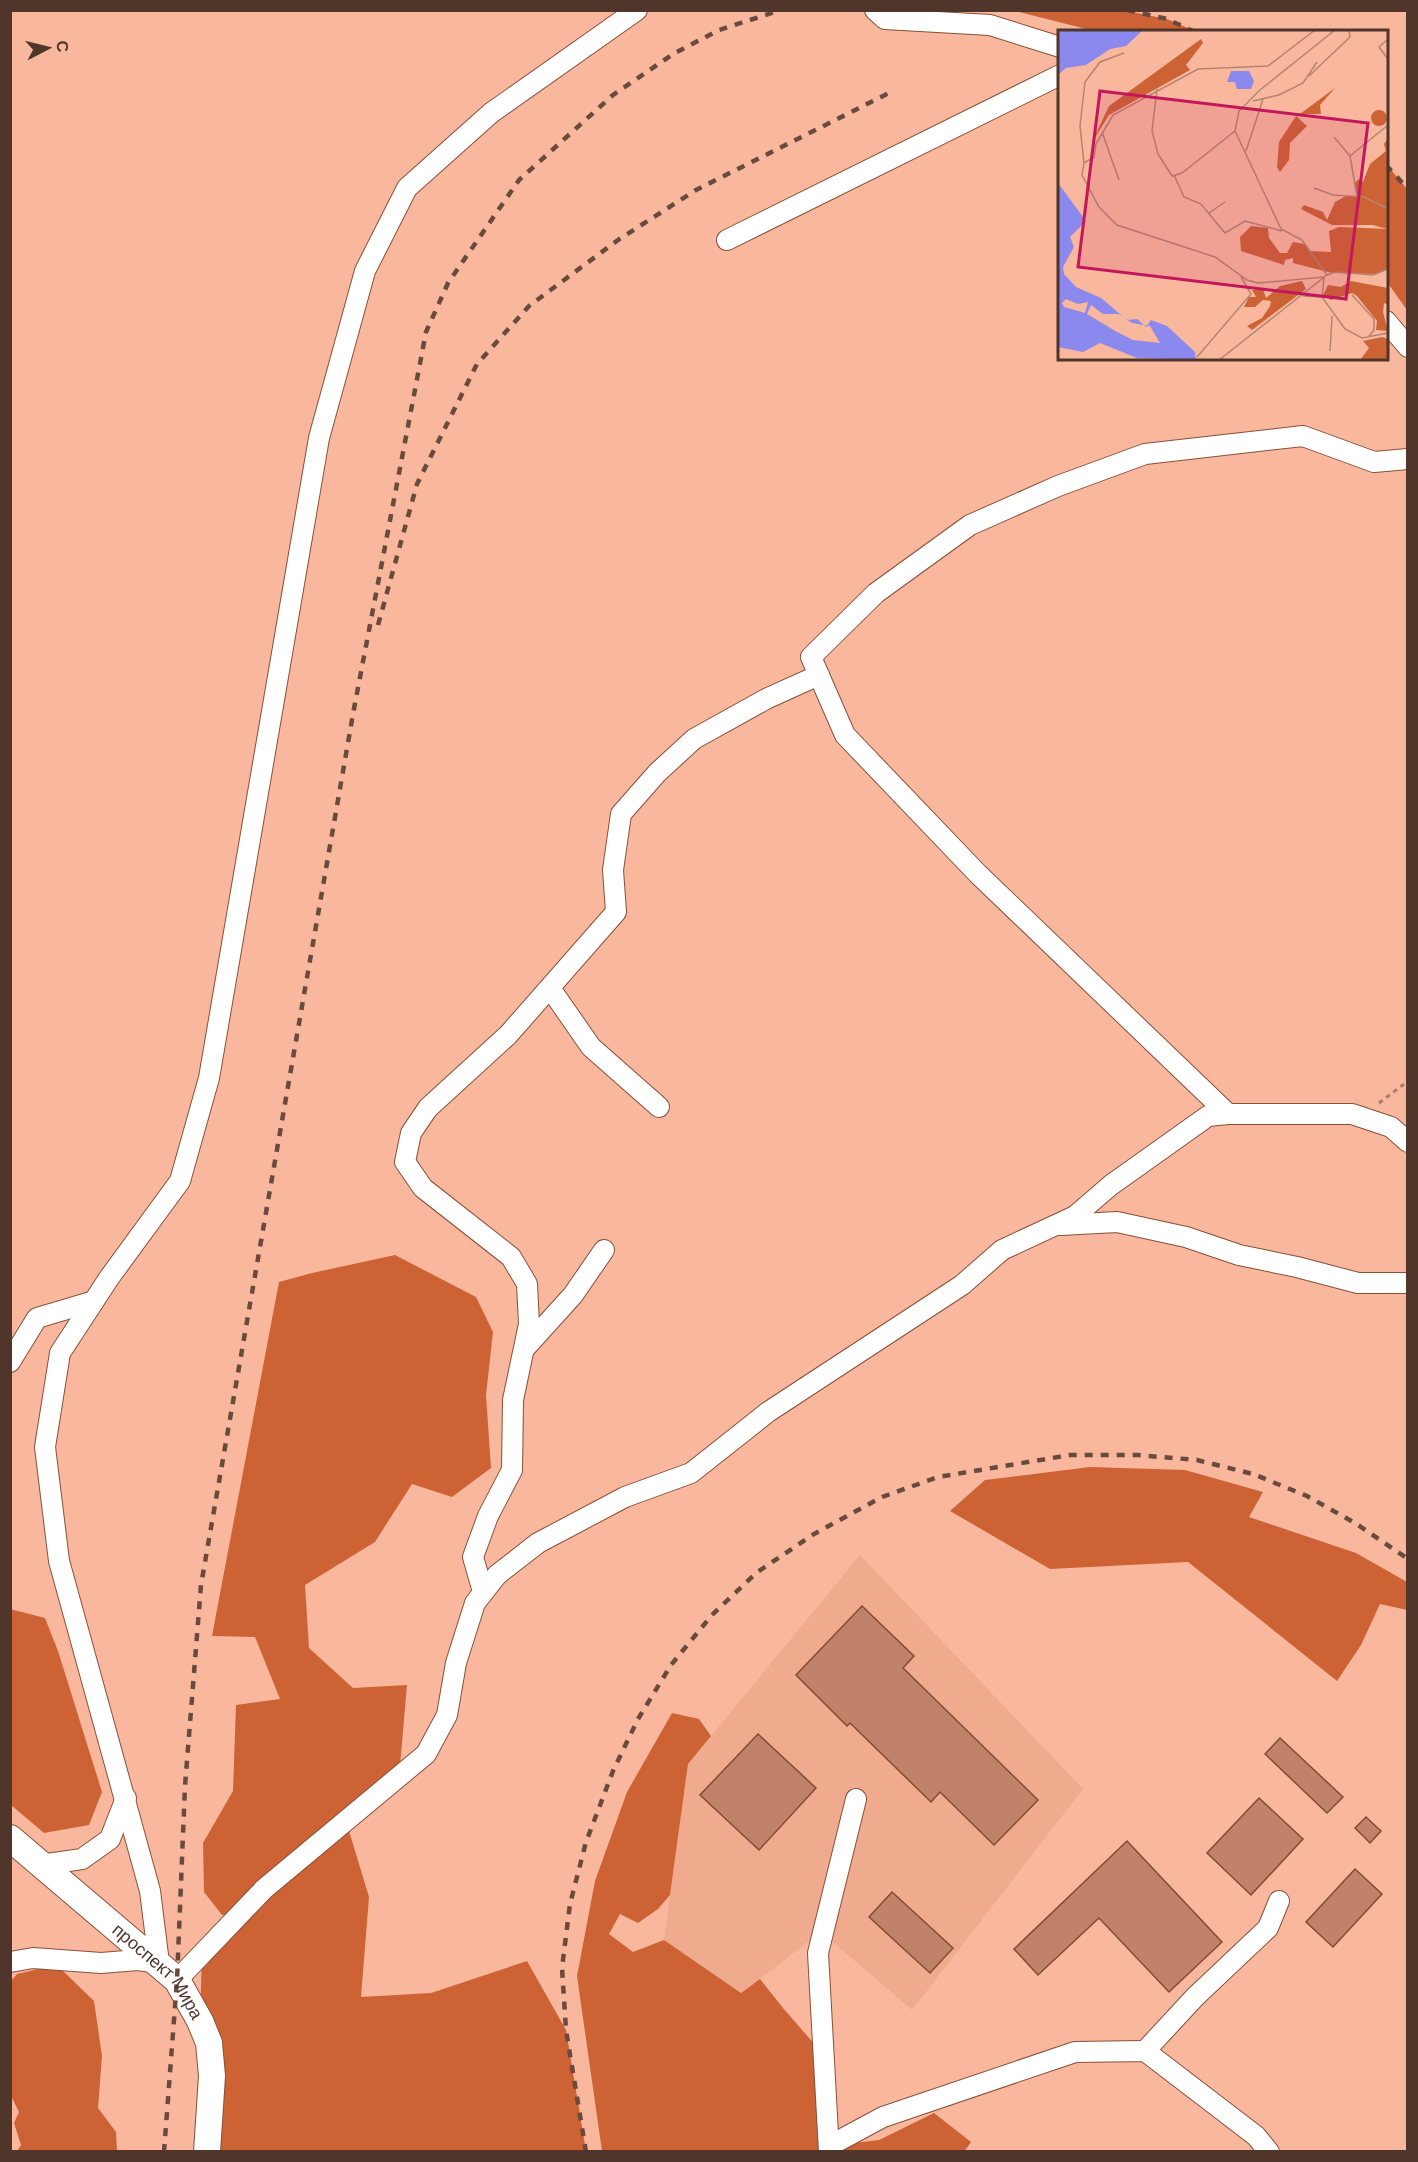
<svg xmlns="http://www.w3.org/2000/svg" width="1418" height="2162" font-family="Helvetica,sans-serif">
<style>
.built{fill:#f0aa8e}
.forest{fill:#cd6334}
.building{fill:#c0836a;stroke:#834b33;stroke-width:1.5}
.lines{fill:none;stroke-linecap:round;stroke-linejoin:round}
.minor-casing{stroke:#884f38;stroke-width:22}
.major-casing{stroke:#884f38;stroke-width:28}
.path{stroke:#aa7b68;stroke-width:3;stroke-dasharray:4.5 4.5;stroke-linecap:butt}
.minor{stroke:#fff;stroke-width:20}
.major{stroke:#fff;stroke-width:26}
.rail{stroke:#6a4a3c;stroke-width:4.5;stroke-dasharray:8 8;stroke-linecap:butt}
.labels{text-anchor:middle;stroke-width:5;stroke-linejoin:round;paint-order:stroke}
.street-label{font-size:18px;fill:#4f352a;stroke:#f9b89e}
.inset-road{fill:none;stroke:#b58470;stroke-width:1.5}
.view{fill:#c2185b;fill-opacity:0.15;stroke:#c2185b;stroke-width:3}
.inset-edge{fill:none;stroke:#4f352a;stroke-width:3}
</style>
<rect width="100%" height="100%" fill="#f9b89e"/>
<polygon class="built" points="860,1555 1083,1789 912,2010 821,1932 741,1993 664,1940 688,1764"/>
<g class="forest">
<polygon points="1015,11 1127,11 1167,19 1195,31 1094,31"/>
<polygon points="1387,165 1407,189 1407,310 1387,282"/>
<polygon points="395,1255 476,1297 493,1332 486,1395 491,1468 452,1497 412,1484 375,1542 305,1585 309,1648 353,1688 407,1685 399,1777 346,1821 369,1897 361,1997 431,1993 527,1961 566,2030 586,2151 207,2151 200,2021 202,1952 239,1913 222,1915 204,1892 203,1843 233,1791 236,1705 280,1699 255,1637 212,1636 279,1282 312,1273"/>
<polygon points="1090,1467 1185,1470 1263,1492 1249,1517 1356,1553 1407,1582 1407,1610 1380,1604 1361,1645 1337,1681 1188,1562 1050,1569 950,1511 985,1480"/>
<polygon points="10,1609 45,1618 58,1651 102,1792 89,1825 44,1833 11,1805"/>
<polygon points="672,1713 699,1719 711,1736 688,1764 670,1895 658,1909 638,1923 620,1914 609,1934 633,1952 664,1940 741,1993 760,1979 783,2008 823,2054 829,2146 879,2140 934,2113 971,2142 964,2152 602,2151 577,1976 595,1881 627,1792"/>
<polygon points="47,1967 62,1970 94,2001 102,2056 98,2108 116,2132 117,2151 17,2151 21,2145 14,2123 19,2112 11,2096 11,1981 17,1974"/>
</g>
<g class="building">
<polygon points="862,1606 914,1656 903,1668 1038,1800 994,1845 940,1792 931,1802 850,1723 847,1726 796,1675"/>
<polygon points="758,1734 816,1788 759,1850 700,1795"/>
<polygon points="1280,1738 1343,1797 1327,1813 1265,1754"/>
<polygon points="1259,1798 1303,1839 1251,1895 1207,1853"/>
<polygon points="1366,1817 1381,1831 1370,1843 1355,1828"/>
<polygon points="1127,1841 1222,1942 1169,1992 1099,1918 1038,1975 1014,1949"/>
<polygon points="1355,1869 1382,1894 1333,1947 1306,1922"/>
<polygon points="892,1892 953,1948 930,1973 869,1917"/>
</g>
<g class="lines">
<defs>
<g id="minor">
<polyline points="875,10 885,19 990,25 1060,47"/>
<polyline points="727,240 1060,75"/>
<polyline points="1386,321 1408,347"/>
<polyline points="550,988 591,1047 659,1107"/>
<polyline points="1228,1114 978,874 845,735 811,657 876,593 970,525 1058,486 1145,454 1303,436 1374,462 1408,459"/>
<polyline points="1061,1225 1117,1222 1186,1237 1239,1255 1297,1267 1358,1283 1408,1283"/>
<polyline points="525,1348 573,1295 604,1250"/>
<polyline points="10,1362 37,1318 94,1301"/>
<polyline points="483,1592 473,1557 488,1516 512,1470 513,1400 529,1324 527,1284 511,1257 423,1188 405,1162 411,1133 428,1108 508,1035 616,912 613,870 621,814 657,773 694,739 766,699 819,675"/>
<polyline points="40,1865 82,1859 110,1839 126,1798"/>
<polyline points="10,1962 33,1958 101,1963 138,1960 159,1963 150,1891 59,1561 45,1447 60,1353 109,1278 180,1181 209,1078 319,438 365,271 407,188 491,113 637,10"/>
<polyline points="177,1980 264,1889 426,1754 447,1715 456,1663 475,1603 497,1575 538,1543 625,1497 691,1473 768,1412 962,1285 1002,1250 1075,1216 1111,1185 1208,1116 1228,1114 1352,1114 1391,1127 1408,1142"/>
<polyline points="1145,2051 1195,1997 1268,1928 1279,1901"/>
<polyline points="829,2146 883,2117 1075,2052 1145,2051 1256,2136 1269,2152"/>
<polyline points="829,2152 818,1953 856,1799"/>
</g>
<g id="major">
<path id="s1" d="M10,1838L177,1980L200,2021L209,2043L212,2076L207,2152"/>
</g>
</defs>
<use href="#minor" class="minor-casing"/>
<use href="#major" class="major-casing"/>
<polyline class="path" points="1379,1103 1408,1081"/>
<use href="#minor" class="minor"/>
<use href="#major" class="major"/>
<g class="rail">
<polyline points="1127,10 1167,19 1195,32"/>
<polyline points="1386,165 1408,189"/>
<polyline points="378,625 417,484 477,364 529,306 618,240 696,190 893,91"/>
<polyline points="164,2152 177,1980 185,1786 201,1585 353,714 426,332 448,283 519,180 613,95 673,54 719,30 781,10"/>
<polyline points="586,2152 566,2030 562,1968 570,1904 586,1842 613,1771 638,1719 671,1665 712,1615 756,1573 814,1534 882,1497 938,1477 1070,1455 1137,1455 1197,1460 1253,1474 1307,1496 1355,1523 1408,1559"/>
</g>
</g>
<g class="labels">
<g class="street-label">
<text dy="6" stroke="none"><textPath href="#s1" startOffset="200">проспект Мира</textPath></text>
</g>
</g>
<g transform="translate(1058 30)">
<rect width="330" height="330" fill="#f9b89e"/>
<path d="M143,9L145,13L128,35L132,40L51,85L34,112L51,76ZM277,58L262,75L263,84H242ZM313 88a8 8 0 1 1 16 0a8 8 0 1 1-16 0ZM238,86L249,96L232,113L231,130L222,142L219,137L221,112ZM330,108V239L319,244L274,243L235,233V228L227,230L226,235L183,221L182,207L193,196L210,198L211,208L222,223H229L235,212L247,214L251,221L273,222L271,201L281,197L329,199L315,195H274L243,179L246,175L265,182L269,190L277,172L288,166H299L297,153L301,149L305,152L312,134L328,121L326,114ZM244,251L248,259L194,300L189,296L204,288L212,276L213,271L205,270L197,277H186L191,267H198L194,260L205,259L208,268L222,256ZM293,251L330,258V275L326,273L325,282L330,301L318,300L319,291L299,266L294,263L273,270L265,265L270,255L283,257ZM324,307L330,309V330H302L311,318L305,311Z" fill="#cd6334"/>
<path d="M0,0H85L68,16L52,19L28,35L8,38L0,45ZM173,41H191L196,51L193,59H179L177,52H169ZM0,153L28,191L12,207L16,217L5,237L6,244L18,257L43,268L69,290L79,289L88,297L93,290L109,296L137,322L138,330L79,328L42,313L25,322L0,317ZM8,269L20,274L30,272L27,283L6,277L4,273ZM33,275L45,284H61L74,293L92,296L102,313L75,310L59,302L29,284Z" fill="#8b88ee" fill-rule="evenodd"/>
<path class="inset-road" d="M257,0L210,36L140,39L55,85L38,114L36,127L26,133L24,145L41,177L59,195L157,227L189,250L200,253L266,247L264,267L287,299L304,308L330,303M330,9L321,17L330,29M251,46L292,7L291,0M99,59L94,101L100,124L114,146L124,143L177,101M195,71L221,65L245,53L259,32M44,102L61,150M276,107L292,126M188,121L205,69M26,133L22,96L27,52L42,32L66,23M116,145L126,167L143,174L167,203L187,191L224,201M256,158L275,165L306,167L330,179M299,166L292,126L330,95M151,183L167,172M269,245L244,210L223,199L177,101L181,81L202,60L277,0M294,265L316,289V300L311,306M245,266L264,267M272,321L274,286M139,327L193,264L183,247M161,330L269,245L277,242L315,245L330,239"/>
<path class="view" d="M42,61L310,93L288,269L20,237Z"/>
<rect width="330" height="330" class="inset-edge"/>
</g>
<rect width="1418" height="2162" fill="none" stroke="#4f352a" stroke-width="24"/>
<g transform="translate(48 48) rotate(83)" stroke="#f9b89e" stroke-width="4.5" paint-order="stroke">
<path d="M0-4.5L10 22L0 15L-10 22Z" fill="#4f352a"/>
<text y="-9" font-size="16" font-weight="bold" text-anchor="middle" fill="#4f352a">С</text>
</g>
</svg>
